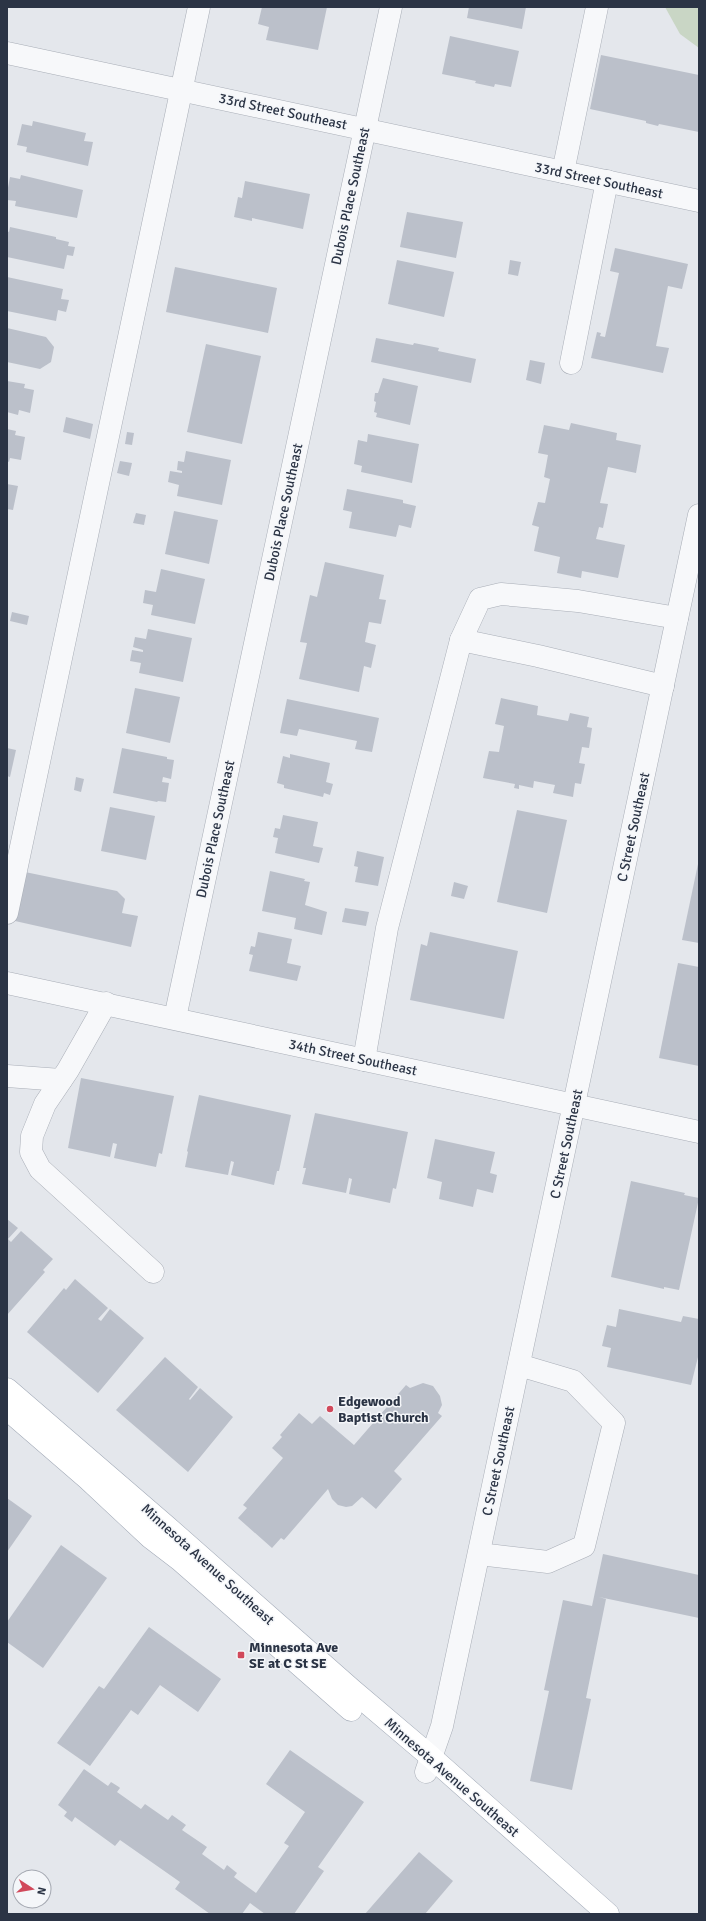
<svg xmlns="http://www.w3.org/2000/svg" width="706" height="1921" font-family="Signika,sans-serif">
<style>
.green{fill:#c9d6c5}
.building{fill:#bbc0ca}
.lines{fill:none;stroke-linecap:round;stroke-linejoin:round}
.minor-casing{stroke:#a9aeb7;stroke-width:23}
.major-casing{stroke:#a3abb8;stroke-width:23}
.minor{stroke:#f7f8fa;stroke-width:22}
.major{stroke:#fff;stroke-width:22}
.poi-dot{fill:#d1495b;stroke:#f4f6f9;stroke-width:1.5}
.labels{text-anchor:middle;stroke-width:3;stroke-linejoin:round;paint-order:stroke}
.street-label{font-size:14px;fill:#2b3445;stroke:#f4f6f9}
.poi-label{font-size:14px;font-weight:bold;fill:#2b3445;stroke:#f4f6f9;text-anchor:start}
</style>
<rect width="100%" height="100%" fill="#e4e7ec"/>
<polygon class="green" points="665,7 699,7 699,48 680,34"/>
<g class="building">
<polygon points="262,7 327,7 318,50 266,40 269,27 258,24"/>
<polygon points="469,7 526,7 522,29 467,18"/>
<polygon points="450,36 519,51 511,87 495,84 494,87 475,83 476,81 442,74"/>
<polygon points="601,55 699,75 699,132 659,124 658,126 646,123 646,121 590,109"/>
<polygon points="33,121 86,133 84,141 93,142 88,166 26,152 27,147 17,145 22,124 32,126"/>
<polygon points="21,175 83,190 77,218 15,206 16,201 7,200 7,193 10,177 20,179"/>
<polygon points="245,181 310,194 303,229 252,218 252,221 234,217 238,197 242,198"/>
<polygon points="407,212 463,222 456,258 400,247"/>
<polygon points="10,227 56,237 56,239 69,242 68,246 75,247 73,256 67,255 64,269 7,257 7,231 9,232"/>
<polygon points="615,248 688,264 682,289 668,286 656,346 669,348 663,373 591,358 597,332 601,333 600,336 605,337 619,273 610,271"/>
<polygon points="397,260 454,272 444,317 388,304"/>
<polygon points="510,260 521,262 518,276 508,274"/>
<polygon points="175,267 277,288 268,333 166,312"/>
<polygon points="7,277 63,289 61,299 69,300 66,312 58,310 56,321 7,311"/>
<polygon points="7,328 46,337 54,347 51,362 40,369 7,362"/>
<polygon points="376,338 413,345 414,343 439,348 438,351 476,359 471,383 371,362"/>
<polygon points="206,344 261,356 242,444 187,432"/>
<polygon points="530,360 545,363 541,384 526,380"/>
<polygon points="383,378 418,386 410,425 376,417 377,413 374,412 376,402 374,401 375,393 378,393"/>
<polygon points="7,381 25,384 24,388 34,390 30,413 19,410 18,415 7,412"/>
<polygon points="66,417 93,424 90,439 63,432"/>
<polygon points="571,423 617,433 616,440 641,445 636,473 608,467 600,503 608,504 603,528 599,527 596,539 625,545 618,578 582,571 581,578 557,573 560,557 534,551 539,527 532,525 538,502 545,503 550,479 544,477 548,455 538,453 544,425 569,430"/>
<polygon points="7,429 16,431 15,435 25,437 21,460 10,458 9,462 7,461"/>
<polygon points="127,432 134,433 132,445 125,444"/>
<polygon points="368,434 419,444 412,483 361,472 362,466 354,464 358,440 367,442"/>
<polygon points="186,451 231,460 222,505 177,496 179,485 168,482 170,471 182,473 182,471 177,470 178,461 184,462"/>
<polygon points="120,461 132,463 129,476 117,473"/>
<polygon points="7,484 18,486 13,510 7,509"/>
<polygon points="347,489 403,500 403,503 416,506 411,528 399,525 396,537 349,528 352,512 343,510"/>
<polygon points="174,511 218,520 209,564 165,554"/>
<polygon points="136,513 146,515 144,525 133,523"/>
<polygon points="325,562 384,575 379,599 386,600 381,624 369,622 365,642 376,645 371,668 364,666 359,692 299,679 307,643 300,642 310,595 317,597"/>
<polygon points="161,569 205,579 195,624 151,615 153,605 143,603 145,590 156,592"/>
<polygon points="12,612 29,616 27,625 10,621"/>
<polygon points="148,629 192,638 183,682 139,673 141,663 130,661 132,650 143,652 143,650 133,647 135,637 146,639"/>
<polygon points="135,688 180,697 170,743 126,733"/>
<polygon points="501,698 538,706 537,715 568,721 570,713 589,717 587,727 592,728 589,748 582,747 579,763 585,764 581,784 575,783 573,797 553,793 555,785 534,781 533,788 519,785 519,789 514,788 515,784 483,778 489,751 499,752 504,726 495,724"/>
<polygon points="287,699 379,718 372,752 355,749 357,741 299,729 297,736 280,733"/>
<polygon points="7,748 16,750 10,777 7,776"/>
<polygon points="122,748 167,757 167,759 174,760 171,779 163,777 162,782 169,783 166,802 158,801 157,802 113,793"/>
<polygon points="290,754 330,763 326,782 333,784 330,795 324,793 323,797 284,788 284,785 277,783 283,756 290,758"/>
<polygon points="76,777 84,779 81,792 74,790"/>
<polygon points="110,807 155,816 146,860 101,851"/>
<polygon points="517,810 567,820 547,913 497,902"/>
<polygon points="283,815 318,822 313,846 323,848 319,863 275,853 278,838 273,837 275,828 280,829"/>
<polygon points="357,851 384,857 378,886 355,882 358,867 354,866"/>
<polygon points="698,864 699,864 699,943 682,940"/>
<polygon points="270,871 305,879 304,881 310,882 305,905 327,912 322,935 294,929 296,918 262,911"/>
<polygon points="25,872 117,891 125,899 122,913 138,916 131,947 15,921"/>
<polygon points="454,882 468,886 464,899 451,896"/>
<polygon points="345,908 369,912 366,926 342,922"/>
<polygon points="258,932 292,939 287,963 301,966 297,981 249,971 253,955 249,954 251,946 255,947"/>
<polygon points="430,932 518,951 504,1019 410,1000 421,944 427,946"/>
<polygon points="678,963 699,967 699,1066 659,1058"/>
<polygon points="81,1078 174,1096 162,1154 159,1153 156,1167 114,1158 117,1144 113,1143 110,1157 68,1148"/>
<polygon points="199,1095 291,1115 279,1171 277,1171 274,1185 231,1175 234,1162 231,1161 228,1175 185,1167 188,1152 187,1151"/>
<polygon points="315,1113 408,1132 396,1189 393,1188 390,1203 349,1194 352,1179 349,1178 346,1193 302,1184 306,1168 303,1168"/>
<polygon points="435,1139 495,1152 490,1173 497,1175 493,1193 477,1189 473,1207 439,1199 442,1182 427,1178"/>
<polygon points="631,1181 685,1193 684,1195 699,1198 679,1290 664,1287 664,1289 611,1277"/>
<polygon points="7,1219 18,1228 8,1239 11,1242 21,1231 53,1259 43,1270 45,1272 7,1315"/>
<polygon points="75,1279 108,1308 98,1319 101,1321 110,1309 144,1338 98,1393 27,1332 64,1288 66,1290"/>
<polygon points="619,1309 681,1322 683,1316 699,1319 699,1353 691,1385 607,1367 611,1348 602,1346 607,1325 616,1327"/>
<polygon points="165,1357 198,1387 189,1399 190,1400 200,1388 233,1417 188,1472 116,1410"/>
<polygon points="423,1383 433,1386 440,1396 442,1405 438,1413 442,1416 394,1471 402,1479 376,1509 362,1497 352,1506 346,1507 338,1505 332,1499 328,1489 284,1540 281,1538 272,1548 238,1518 247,1508 243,1505 283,1458 272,1448 282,1437 280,1435 299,1413 312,1424 320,1416 354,1445 406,1385 410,1388"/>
<polygon points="7,1498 32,1516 7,1552"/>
<polygon points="61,1545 107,1578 43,1668 7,1642 7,1622"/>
<polygon points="603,1554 699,1575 699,1618 599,1597 606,1599 586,1698 591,1699 572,1790 530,1781 549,1691 544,1690 563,1600 592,1606"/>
<polygon points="149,1627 221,1679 198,1712 160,1685 138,1715 131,1710 90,1766 57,1743 99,1686 104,1689"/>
<polygon points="290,1750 364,1802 318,1867 324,1871 294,1914 265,1914 250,1903 242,1914 210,1914 175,1889 180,1882 120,1840 115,1846 75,1817 72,1822 64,1816 67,1812 58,1805 84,1769 108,1786 111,1782 119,1787 120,1788 117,1792 141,1809 145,1804 168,1820 172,1815 186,1825 182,1830 207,1847 202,1854 224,1870 227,1865 237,1873 234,1877 256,1893 289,1846 284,1843 305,1812 266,1784"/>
<polygon points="419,1852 453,1881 425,1914 365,1914"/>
</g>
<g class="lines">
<defs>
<g id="minor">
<polyline points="7,53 699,201"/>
<polyline points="563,172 597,7"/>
<polyline points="571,363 607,181"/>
<polyline points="461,640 538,656 663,686"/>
<polyline points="7,913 199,7"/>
<polyline points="7,983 699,1132"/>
<polyline points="106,1003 68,1070 45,1104 32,1136 31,1152 40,1169 153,1272"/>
<polyline points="175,1018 391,7"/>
<polyline points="364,1060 387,928 461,640 480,599 501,594 578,601 677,618"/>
<polyline points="7,1076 61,1080"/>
<polyline points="479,1554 548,1562 584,1546 614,1423 573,1381 519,1365"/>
<polyline points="426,1772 442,1726 699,515"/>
</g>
<g id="major">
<polyline points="7,1389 166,1526 352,1690 431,1757 608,1914"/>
<polyline points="7,1409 88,1479 150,1537 180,1560 351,1710"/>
</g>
</defs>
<use href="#minor" class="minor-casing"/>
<use href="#major" class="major-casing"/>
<use href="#minor" class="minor"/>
<use href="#major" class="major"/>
</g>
<g class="poi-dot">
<circle cx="330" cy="1409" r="4"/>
<rect x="237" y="1651" width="8" height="8" rx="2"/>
</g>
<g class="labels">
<g class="street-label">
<text transform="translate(283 111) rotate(12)" y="5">33rd Street Southeast</text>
<text transform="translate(599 180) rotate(12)" y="5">33rd Street Southeast</text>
<text transform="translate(350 196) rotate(-78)" y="5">Dubois Place Southeast</text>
<text transform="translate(283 512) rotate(-78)" y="5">Dubois Place Southeast</text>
<text transform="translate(633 827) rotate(-78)" y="5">C Street Southeast</text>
<text transform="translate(215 829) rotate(-78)" y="5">Dubois Place Southeast</text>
<text transform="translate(353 1057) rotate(12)" y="5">34th Street Southeast</text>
<text transform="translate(566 1144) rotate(-78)" y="5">C Street Southeast</text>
<text transform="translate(498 1461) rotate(-78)" y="5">C Street Southeast</text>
<text transform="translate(208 1564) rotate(42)" y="5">Minnesota Avenue Southeast</text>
<text transform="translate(452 1777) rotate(41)" y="5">Minnesota Avenue Southeast</text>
</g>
<g class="poi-label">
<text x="338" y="1406">Edgewood<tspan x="338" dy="16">Baptist Church</tspan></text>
<text x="249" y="1652">Minnesota Ave<tspan x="249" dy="16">SE at C St SE</tspan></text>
</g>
</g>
<rect width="706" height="1921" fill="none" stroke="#2b3445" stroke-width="16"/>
<g transform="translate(32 1889) rotate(102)"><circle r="19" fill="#f4f6f9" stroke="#a4a8b1"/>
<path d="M0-3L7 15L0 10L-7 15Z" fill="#d1495b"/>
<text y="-6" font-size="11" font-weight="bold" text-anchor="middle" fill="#2b3445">N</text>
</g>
</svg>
